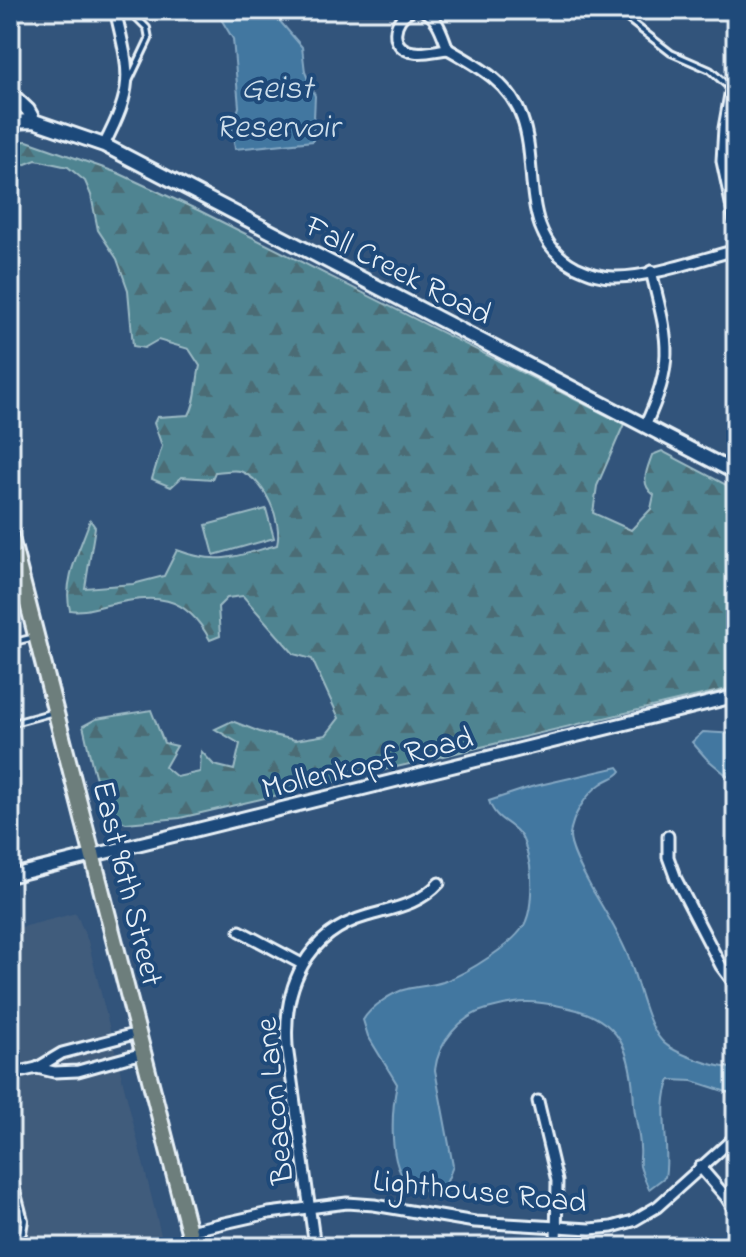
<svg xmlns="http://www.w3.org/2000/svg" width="746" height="1257" font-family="'Indie Flower',sans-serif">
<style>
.built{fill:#3f5b7c}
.forest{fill:url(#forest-firs);stroke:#9cbac4;stroke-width:2}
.pitch{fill:#4f8491;stroke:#9cbac4;stroke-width:2}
.water{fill:#4377a0;stroke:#85a8c3;stroke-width:2}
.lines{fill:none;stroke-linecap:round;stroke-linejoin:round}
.service-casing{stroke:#e8f1f8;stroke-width:10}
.minor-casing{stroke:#e8f1f8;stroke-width:15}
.tertiary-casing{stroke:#e8f1f8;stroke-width:17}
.secondary-casing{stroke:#e8f1f8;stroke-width:18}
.primary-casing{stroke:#e8f1f8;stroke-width:20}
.service{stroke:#1f4a7a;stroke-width:4}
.minor{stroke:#1f4a7a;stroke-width:9}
.tertiary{stroke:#1f4a7a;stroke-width:11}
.secondary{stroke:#1f4a7a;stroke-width:12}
.primary{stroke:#6d7e7c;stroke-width:14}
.labels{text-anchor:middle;stroke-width:8;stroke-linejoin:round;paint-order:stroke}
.street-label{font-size:32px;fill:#e8f1f8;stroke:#1f4a7a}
.water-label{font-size:34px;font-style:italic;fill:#cfdfeb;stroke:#1f4a7a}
</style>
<defs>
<pattern id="forest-firs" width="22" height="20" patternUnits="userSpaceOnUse" patternTransform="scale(2)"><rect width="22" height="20" fill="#4f8491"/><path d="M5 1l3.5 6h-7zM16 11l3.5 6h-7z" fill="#4b6c75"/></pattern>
</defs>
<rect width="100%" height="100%" fill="#32547b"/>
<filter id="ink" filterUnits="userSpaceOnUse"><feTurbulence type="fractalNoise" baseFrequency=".0125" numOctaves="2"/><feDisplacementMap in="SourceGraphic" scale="16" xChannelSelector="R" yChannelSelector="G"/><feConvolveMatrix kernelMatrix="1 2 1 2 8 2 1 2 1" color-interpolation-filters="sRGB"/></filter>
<g filter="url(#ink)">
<polygon class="built" points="76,913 88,941 164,1247 10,1247 10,930"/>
<path class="forest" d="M27,141L118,173L200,211L624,424L597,486L593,513L631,530L651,509L654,495C639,484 647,470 652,455L662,451L736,490V687L180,818L126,823C98,814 90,752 83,726L96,719L151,710L164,743L177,746L165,767L177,777L200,772L201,751L214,765L234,770L240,744L215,729L232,721L260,732L295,740L326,735L339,718L312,659L294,654L243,596L227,598L218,607L220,636L210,640C185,593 155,594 107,605C93,608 84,612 70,610C62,581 81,547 90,520L95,527L85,588L133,584L164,576L177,550C219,566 236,556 277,545C283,521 265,480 240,471C233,469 222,472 215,472L212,479L182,477L171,487L152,479L162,446L154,423L157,417L189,415C197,402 196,382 200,366L189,349L158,340L144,348L133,346L128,290L117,259L98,230L91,195L85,181L68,167L36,160L10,170V142Z"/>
<polygon class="pitch" points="266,509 274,538 214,555 206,525"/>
<g class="water">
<polygon points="222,10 279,10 278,19 302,47 305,72 315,96 313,141 235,149 232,128 239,107 233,39 221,19"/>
<polygon points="703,732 736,734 736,783 706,758 692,742"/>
<path d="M618,767L621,771C616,778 609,778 601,784C586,794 572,816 570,835C569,849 586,878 593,891C605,911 619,934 628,956C638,980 645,1022 662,1041C674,1054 719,1069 736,1068V1095L693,1081L670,1080C657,1109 671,1146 665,1177L649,1189C646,1182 642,1174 640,1166C639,1160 641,1154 640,1148C640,1134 635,1120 634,1105C632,1053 622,1018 565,1007C532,1000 521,1000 487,1009C460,1016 438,1043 435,1070L453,1166L446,1184L433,1193C426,1190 416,1188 409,1183C387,1167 392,1108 397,1084L368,1036L363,1020C371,1007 392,992 407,989C419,986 431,986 443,982C465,974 518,943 526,921C532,907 532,881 530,866C528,857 526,844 521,836C511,821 496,822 489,801L531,787Z"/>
</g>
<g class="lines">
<defs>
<g id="service">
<polyline points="616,10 671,53 710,70 731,89"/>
<polyline points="129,81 149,39 147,28 129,10"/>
<polyline points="10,643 35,637"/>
<polyline points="10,724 54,712"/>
<polyline points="10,1163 25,1220 23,1233 10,1239"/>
</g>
<g id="minor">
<path d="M412,10C392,18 388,49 414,52C425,54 437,50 448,49C442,34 438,16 422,10"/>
<path d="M448,49C478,66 510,83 522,118C540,168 518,237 576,267C589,273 602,278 617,277C652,277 701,259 736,250"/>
<polyline points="731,89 724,128 722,161 736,227"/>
<path d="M104,145C135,85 130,74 115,10"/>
<path d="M645,426C676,359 668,341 651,271"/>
<polyline points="668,836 668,857 676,879 721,966 736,986"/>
<polyline points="240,931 302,964"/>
<polyline points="37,1068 62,1053 138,1033"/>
<polyline points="10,1074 37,1068 54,1072 78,1071 143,1053"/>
<polyline points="538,1101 557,1181 556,1247"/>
<polyline points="700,1167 726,1197 736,1213"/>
<polyline points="189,1231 269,1213 347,1203 374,1205 475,1222 590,1229 612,1227 633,1221 657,1207 736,1136"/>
<path d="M315,1247L287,1046C283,987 306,933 367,916C394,908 419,905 439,883"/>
</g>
<polyline id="tertiary" points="10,876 736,696"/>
<g id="secondary">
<polyline points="10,93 28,110 34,121"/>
<polyline points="10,122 34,121 104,145 736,473"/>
</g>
<polyline id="primary" points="10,534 193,1247"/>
</defs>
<use href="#service" class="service-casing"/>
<use href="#minor" class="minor-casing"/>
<use href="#tertiary" class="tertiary-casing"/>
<use href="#secondary" class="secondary-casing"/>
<use href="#primary" class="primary-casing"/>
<use href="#service" class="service"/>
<use href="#minor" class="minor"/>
<use href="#tertiary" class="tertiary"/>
<use href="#secondary" class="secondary"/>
<use href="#primary" class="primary"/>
</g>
</g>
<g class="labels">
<g class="street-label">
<text transform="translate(399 269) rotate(27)" y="11">Fall Creek Road</text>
<text transform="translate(367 762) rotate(-14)" y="11">Mollenkopf Road</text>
<text transform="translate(129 883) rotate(76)" y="11">East 96th Street</text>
<text transform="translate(273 1101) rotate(-96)" y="11">Beacon Lane</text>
<text transform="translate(480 1190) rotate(6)" y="11">Lighthouse Road</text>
</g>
<g class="water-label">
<text x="277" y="98">Geist<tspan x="277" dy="39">Reservoir</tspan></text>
</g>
</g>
<rect width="746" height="1257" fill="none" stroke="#1f4a7a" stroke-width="40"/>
<rect x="20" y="20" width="706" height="1217" fill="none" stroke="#e8f1f8" stroke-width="3" filter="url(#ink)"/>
</svg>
